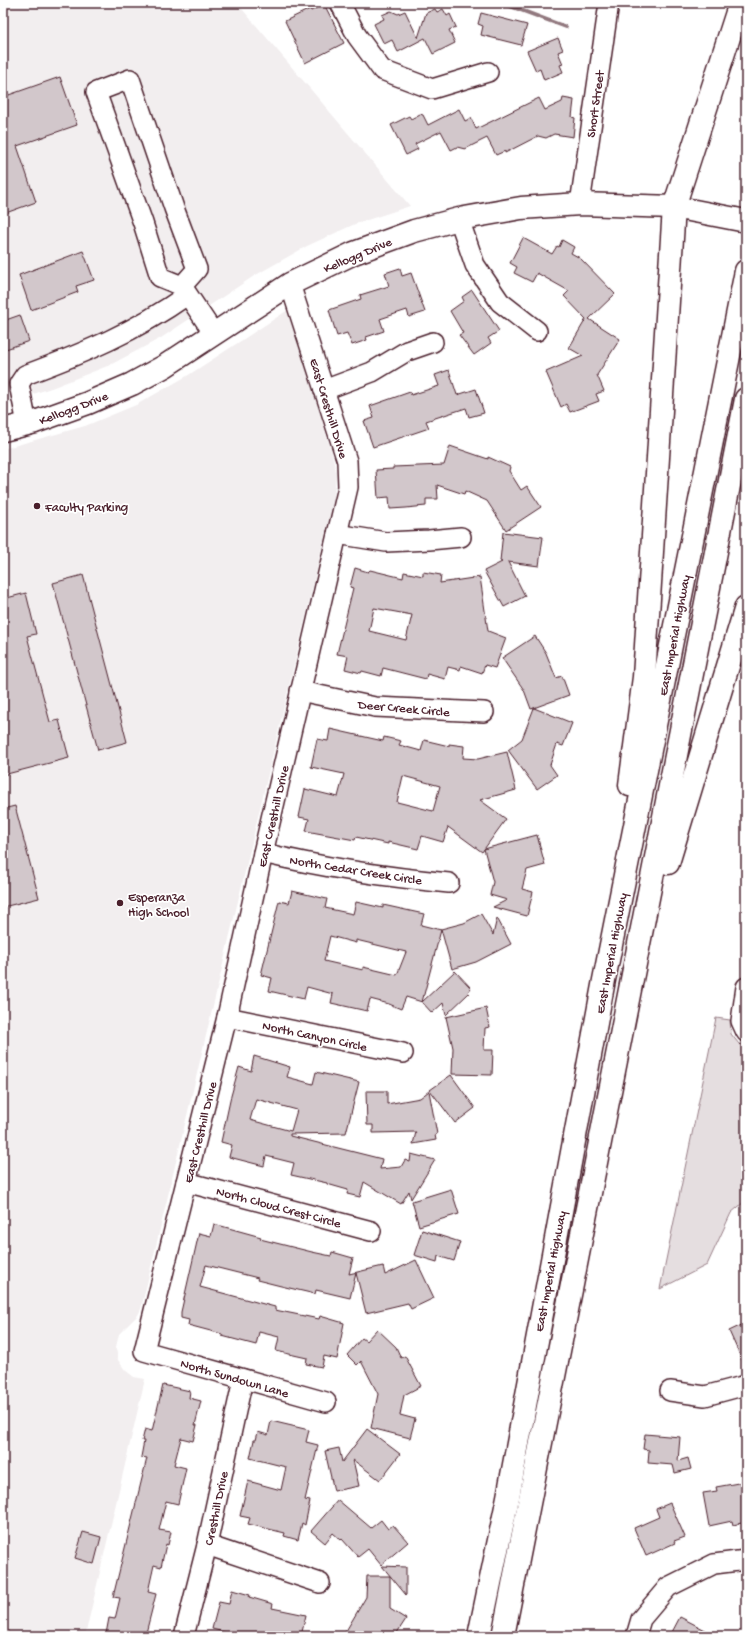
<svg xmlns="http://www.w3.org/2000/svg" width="749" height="1639" font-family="'Gochi Hand',sans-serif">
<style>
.built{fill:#f2eeef}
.green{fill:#e5dee0;stroke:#987e86}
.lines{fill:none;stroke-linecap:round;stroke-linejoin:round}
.stream{stroke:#91787e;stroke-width:4}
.building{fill:#d2c7cb;stroke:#4a1f2b;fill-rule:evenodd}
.minor-casing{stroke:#4a1f2b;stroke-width:22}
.major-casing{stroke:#4a1f2b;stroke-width:25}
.highway-casing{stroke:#4a1f2b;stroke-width:25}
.minor{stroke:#fff;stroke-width:19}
.major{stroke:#fff;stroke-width:22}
.highway{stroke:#fff;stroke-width:22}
.poi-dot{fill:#4a1f2b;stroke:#fff;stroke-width:1.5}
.labels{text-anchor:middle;stroke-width:3.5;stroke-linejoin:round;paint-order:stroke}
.street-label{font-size:13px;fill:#4a1f2b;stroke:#fff}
.poi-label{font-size:13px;fill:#4a1f2b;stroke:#fff;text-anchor:start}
</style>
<rect width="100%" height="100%" fill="#fff"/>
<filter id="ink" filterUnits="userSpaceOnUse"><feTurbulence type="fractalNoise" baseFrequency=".025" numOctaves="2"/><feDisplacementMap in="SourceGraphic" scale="8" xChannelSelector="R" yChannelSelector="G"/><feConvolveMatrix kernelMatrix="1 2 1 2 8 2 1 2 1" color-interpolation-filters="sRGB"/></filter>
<g filter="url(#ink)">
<g class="built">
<polygon points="3,3 237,3 410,206 355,224 307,246 254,276 161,338 110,365 54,387 3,404"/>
<polygon points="288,310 332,453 336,472 334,497 141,1309 138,1315 119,1334 116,1347 118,1360 125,1370 134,1377 145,1379 85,1636 3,1636 3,449 85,426 136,405 187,376"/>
</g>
<polygon class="green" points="716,1018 730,1020 731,1034 739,1044 746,1045 746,1197 744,1202 731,1213 707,1265 660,1289"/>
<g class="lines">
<polyline class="stream" points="502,3 566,27"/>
</g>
<g class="building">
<polygon points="324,4 344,43 305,63 285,21 310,9 311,11"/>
<polygon points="435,9 437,12 443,9 447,16 450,14 456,27 449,30 455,43 433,54 425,38 398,52 392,40 384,44 374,24 384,19 382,15 391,11 398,14 405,11 418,38 426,13"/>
<polygon points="481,13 527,25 521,45 481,35 483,26 478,24"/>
<polygon points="558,38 563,50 558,52 563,64 560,65 563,72 544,80 540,69 536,71 527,51"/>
<polygon points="60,77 77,125 17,146 36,202 3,214 3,97"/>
<polygon points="539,98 545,110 562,102 563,98 574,100 572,117 575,118 573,137 554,134 546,138 538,136 505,153 505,151 496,155 487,138 465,149 457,147 451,150 441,131 415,144 418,149 406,155 391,125 409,116 411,119 420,114 423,115 428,125 459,109 465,121 471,118 476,129"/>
<polygon points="523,238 552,254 557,246 559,247 562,240 574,247 571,253 580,258 615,294 589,319 620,339 597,375 604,391 596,394 599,401 570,412 566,404 561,407 546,372 583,356 569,348 586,319 564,296 569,291 537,273 532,282 514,273 517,267 510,263"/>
<polygon points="83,251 94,280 76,286 78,292 31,310 19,275"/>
<polygon points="400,268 402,276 411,273 425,312 409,317 407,310 380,319 384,331 366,337 367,340 352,345 347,333 337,336 329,310 361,299 360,295 389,286 385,273"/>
<polygon points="472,290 499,331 488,338 491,343 474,355 459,335 463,333 450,311 464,301 462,297"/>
<polygon points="20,315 29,341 3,350 3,321"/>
<polygon points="449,370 457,395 476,389 484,413 469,417 466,408 426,421 429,428 373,447 364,421 374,418 370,406 410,392 411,395 439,386 435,375"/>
<polygon points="450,446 488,459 488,457 510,467 509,471 521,490 527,486 541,507 506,530 487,501 465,491 464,494 437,485 438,499 426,499 426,506 406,508 390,509 389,497 378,498 376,470 393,469 393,467 444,465"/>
<polygon points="503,532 543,537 539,566 508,562 525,596 504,607 484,571 502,562 500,561"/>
<path d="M355,568L368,572L370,570L403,578L404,572L423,576V572L441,575L440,583L480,577L488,631L506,638L495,668L485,665L482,673L461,666L460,670L448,667L445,679L427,674L426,679L383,668L381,676L362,671L361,673L345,669L348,656L337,654L353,588L350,587ZM374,608L412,615L406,640L369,631Z"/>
<polygon points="83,575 127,742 98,750 53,583"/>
<polygon points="26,593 36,634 27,636 50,722 59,720 69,758 3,775 3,599"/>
<polygon points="535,636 546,653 556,678 562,676 569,695 531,709 524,690 502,658"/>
<polygon points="534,708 572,723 563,746 557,744 550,765 557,775 537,789 508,750 522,739"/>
<path d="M330,729L383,741L384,737L401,741L399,745L421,751L424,740L449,746V744L464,746L463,758L478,759L507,752L516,790L480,800L506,819L482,852L448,827L443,842L422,836L418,849L388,842V844L356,837L355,840L306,831L309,819L299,817L305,789L338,797L344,774L311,767L317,739L328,741ZM403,776L440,786L433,811L397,802Z"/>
<polygon points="15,806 39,898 3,907 3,809"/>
<polygon points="537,835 545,865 527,870 522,889 533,892 527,916 493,907 507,900 490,895 493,882 484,849"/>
<path d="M292,891L327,899L325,908L353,914L356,902L383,908V905L424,914L421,925L441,930L422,1002L455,971L471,988L468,992L469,993L446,1015L443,1003L432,1013L422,1002L406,997L401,1009L389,1004L370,999L367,1011L331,1003L333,994L307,987L304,999L269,991L272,978L261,975L279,901L289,903ZM330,936L356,943V940L406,952L397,975L363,967V970L324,961Z"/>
<polygon points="481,914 493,935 497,918 511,944 476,962 452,969 441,929 464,923"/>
<polygon points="486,1008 490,1027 485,1028 484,1050 493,1050 492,1075 452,1074 453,1048 446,1017"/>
<path d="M254,1056L290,1067L287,1077L313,1084L316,1072L359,1082L346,1133L290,1134V1136L382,1159L380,1169L401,1167L405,1160L410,1162L411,1154L435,1160L411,1199L409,1191L401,1204L364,1182L360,1197L347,1194L348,1190L327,1184V1183L291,1175L294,1163L266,1156L264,1166L229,1157L232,1145L221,1142L231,1096L239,1067L251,1071ZM256,1099L297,1110L291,1131L250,1120Z"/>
<polygon points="451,1075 475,1108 455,1123 430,1090"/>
<polygon points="366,1091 387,1091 387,1104 420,1098 429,1091 437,1134 435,1135 436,1140 413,1144 416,1132 373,1133 373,1125 367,1125"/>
<polygon points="451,1189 459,1214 419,1226 412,1201"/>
<polygon points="214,1224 261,1237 260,1239 312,1252 331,1256 332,1252 353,1258 349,1274 383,1266 385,1275 416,1260 434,1298 411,1309 408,1303 366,1313 356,1273 350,1298 316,1290 315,1294 281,1286 257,1280 258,1278 206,1265 200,1287 275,1307 275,1310 319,1319 320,1316 344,1323 337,1359 324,1356 322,1367 306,1364 307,1358 276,1351 279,1337 259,1332 256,1345 222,1336 222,1334 188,1325 189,1320 181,1318 181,1312 199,1233 211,1236"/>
<polygon points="422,1230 460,1242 454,1261 438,1256 437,1262 414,1255"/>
<polygon points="746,1323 746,1369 729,1331"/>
<polygon points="377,1329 396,1347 401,1358 405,1356 421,1386 404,1395 400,1415 415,1419 410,1438 371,1428 378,1394 361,1361 357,1365 347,1355 362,1338 366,1341"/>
<polygon points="163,1385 190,1391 189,1398 201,1401 195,1425 197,1425 193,1441 181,1438 174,1465 186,1468 178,1504 166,1501 159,1530 171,1532 168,1545 166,1544 161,1567 154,1565 148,1592 156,1594 146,1633 143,1632 142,1636 115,1636 106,1634 109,1618 115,1619 120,1598 113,1597 147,1458 141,1457 144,1441 142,1441 145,1429 152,1431"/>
<polygon points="271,1421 309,1430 306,1442 318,1445 305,1500 310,1501 305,1525 302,1523 298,1540 284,1536 285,1533 248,1524 250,1518 240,1516 248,1481 281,1490 286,1467 250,1458 254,1440 256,1440 258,1432 268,1435"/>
<polygon points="367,1429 400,1454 380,1480 353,1460 359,1486 334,1491 325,1451 339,1448 342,1462"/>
<polygon points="645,1434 680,1437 678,1461 688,1458 691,1469 675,1473 673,1465 648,1463 649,1450 643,1449"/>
<polygon points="744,1482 746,1493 746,1522 733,1525 732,1521 709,1526 703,1493 717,1491 716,1487"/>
<polygon points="338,1500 371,1528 381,1520 388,1529 393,1525 408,1542 381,1565 368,1549 358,1557 342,1539 341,1540 333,1533 325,1543 311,1531"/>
<polygon points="670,1503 685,1537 674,1541 675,1543 646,1556 634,1528 659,1517 656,1509"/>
<polygon points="83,1532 101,1537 94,1564 75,1558"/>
<polygon points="382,1566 406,1567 406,1595"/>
<polygon points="367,1576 390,1576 390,1609 406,1619 395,1636 343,1636 366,1597"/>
<polygon points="232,1590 250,1595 249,1597 273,1604 272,1608 306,1615 301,1636 240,1636 212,1629 219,1602 229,1604"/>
<polygon points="680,1617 717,1636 670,1636"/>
</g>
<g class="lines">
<defs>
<g id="minor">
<polyline points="340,3 357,36 382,70 432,89 488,72"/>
<polyline points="580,204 609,3"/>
<polyline points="459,219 475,265 500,302 537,331"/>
<polyline points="290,284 347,461 348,487 263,853 227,1017 144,1351 326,1402"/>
<polyline points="182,286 197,269 174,208 130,79 96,92 143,223 160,277 182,286 214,334"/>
<polyline points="324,390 372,372 407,351 433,342"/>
<path d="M27,424L19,384L25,375C84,353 135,332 187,295"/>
<polyline points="337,534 386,542 429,540 461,537"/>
<polyline points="300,691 375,707 484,712"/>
<path d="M263,853C325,868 386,877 449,883"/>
<polyline points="746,987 741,1021 746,1032"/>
<polyline points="227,1017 403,1053"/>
<polyline points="186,1182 371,1231"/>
<polyline points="670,1391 705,1396 746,1385"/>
<polyline points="207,1545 320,1583"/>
<polyline points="184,1636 207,1545 243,1379"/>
<polyline points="636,1636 641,1619 668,1587 714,1564 746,1560"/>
</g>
<polyline id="major" points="3,430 35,422 88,403 132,384 165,366 290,284 354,253 414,231 459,219 521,208 580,204 674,207 746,221"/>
<g id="highway">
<polyline points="630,785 644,677 674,207 740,3"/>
<polyline points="668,863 746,607"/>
<polyline points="479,1636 508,1497 604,980 746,271"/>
<polyline points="503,1636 746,399"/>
</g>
</defs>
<use href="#minor" class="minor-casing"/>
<use href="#major" class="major-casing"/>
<use href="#highway" class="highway-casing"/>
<use href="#minor" class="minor"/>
<use href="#major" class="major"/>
<use href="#highway" class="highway"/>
</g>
</g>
<g class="poi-dot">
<circle cx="37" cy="506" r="4"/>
<circle cx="120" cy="903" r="4"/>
</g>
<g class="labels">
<g class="street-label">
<text transform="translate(594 104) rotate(-82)" y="5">Short Street</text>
<text transform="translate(357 254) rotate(-23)" y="5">Kellogg Drive</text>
<text transform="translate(73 407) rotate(-21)" y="5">Kellogg Drive</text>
<text transform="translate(330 408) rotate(73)" y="5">East Cresthill Drive</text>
<text transform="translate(673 635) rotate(-79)" y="5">East Imperial Highway</text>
<text transform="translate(404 707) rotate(5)" y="5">Deer Creek Circle</text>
<text transform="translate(272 816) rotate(-77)" y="5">East Cresthill Drive</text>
<text transform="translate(356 869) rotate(9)" y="5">North Cedar Creek Circle</text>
<text transform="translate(610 953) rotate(-79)" y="5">East Imperial Highway</text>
<text transform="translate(315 1035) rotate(12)" y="5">North Canyon Circle</text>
<text transform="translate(199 1132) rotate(-76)" y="5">East Cresthill Drive</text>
<text transform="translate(279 1206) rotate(15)" y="5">North Cloud Crest Circle</text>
<text transform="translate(549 1271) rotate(-79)" y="5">East Imperial Highway</text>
<text transform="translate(235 1377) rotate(16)" y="5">North Sundown Lane</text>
<text transform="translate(215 1508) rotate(-78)" y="5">Cresthill Drive</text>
</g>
<g class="poi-label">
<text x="45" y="511">Faculty Parking</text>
<text x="128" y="901">Esperanza<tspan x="128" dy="15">High School</tspan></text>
</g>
</g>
<rect width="749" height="1639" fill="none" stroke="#fff" stroke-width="16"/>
<rect x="8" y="8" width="733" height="1623" fill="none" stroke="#4a1f2b" stroke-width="1.5" filter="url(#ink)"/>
</svg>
